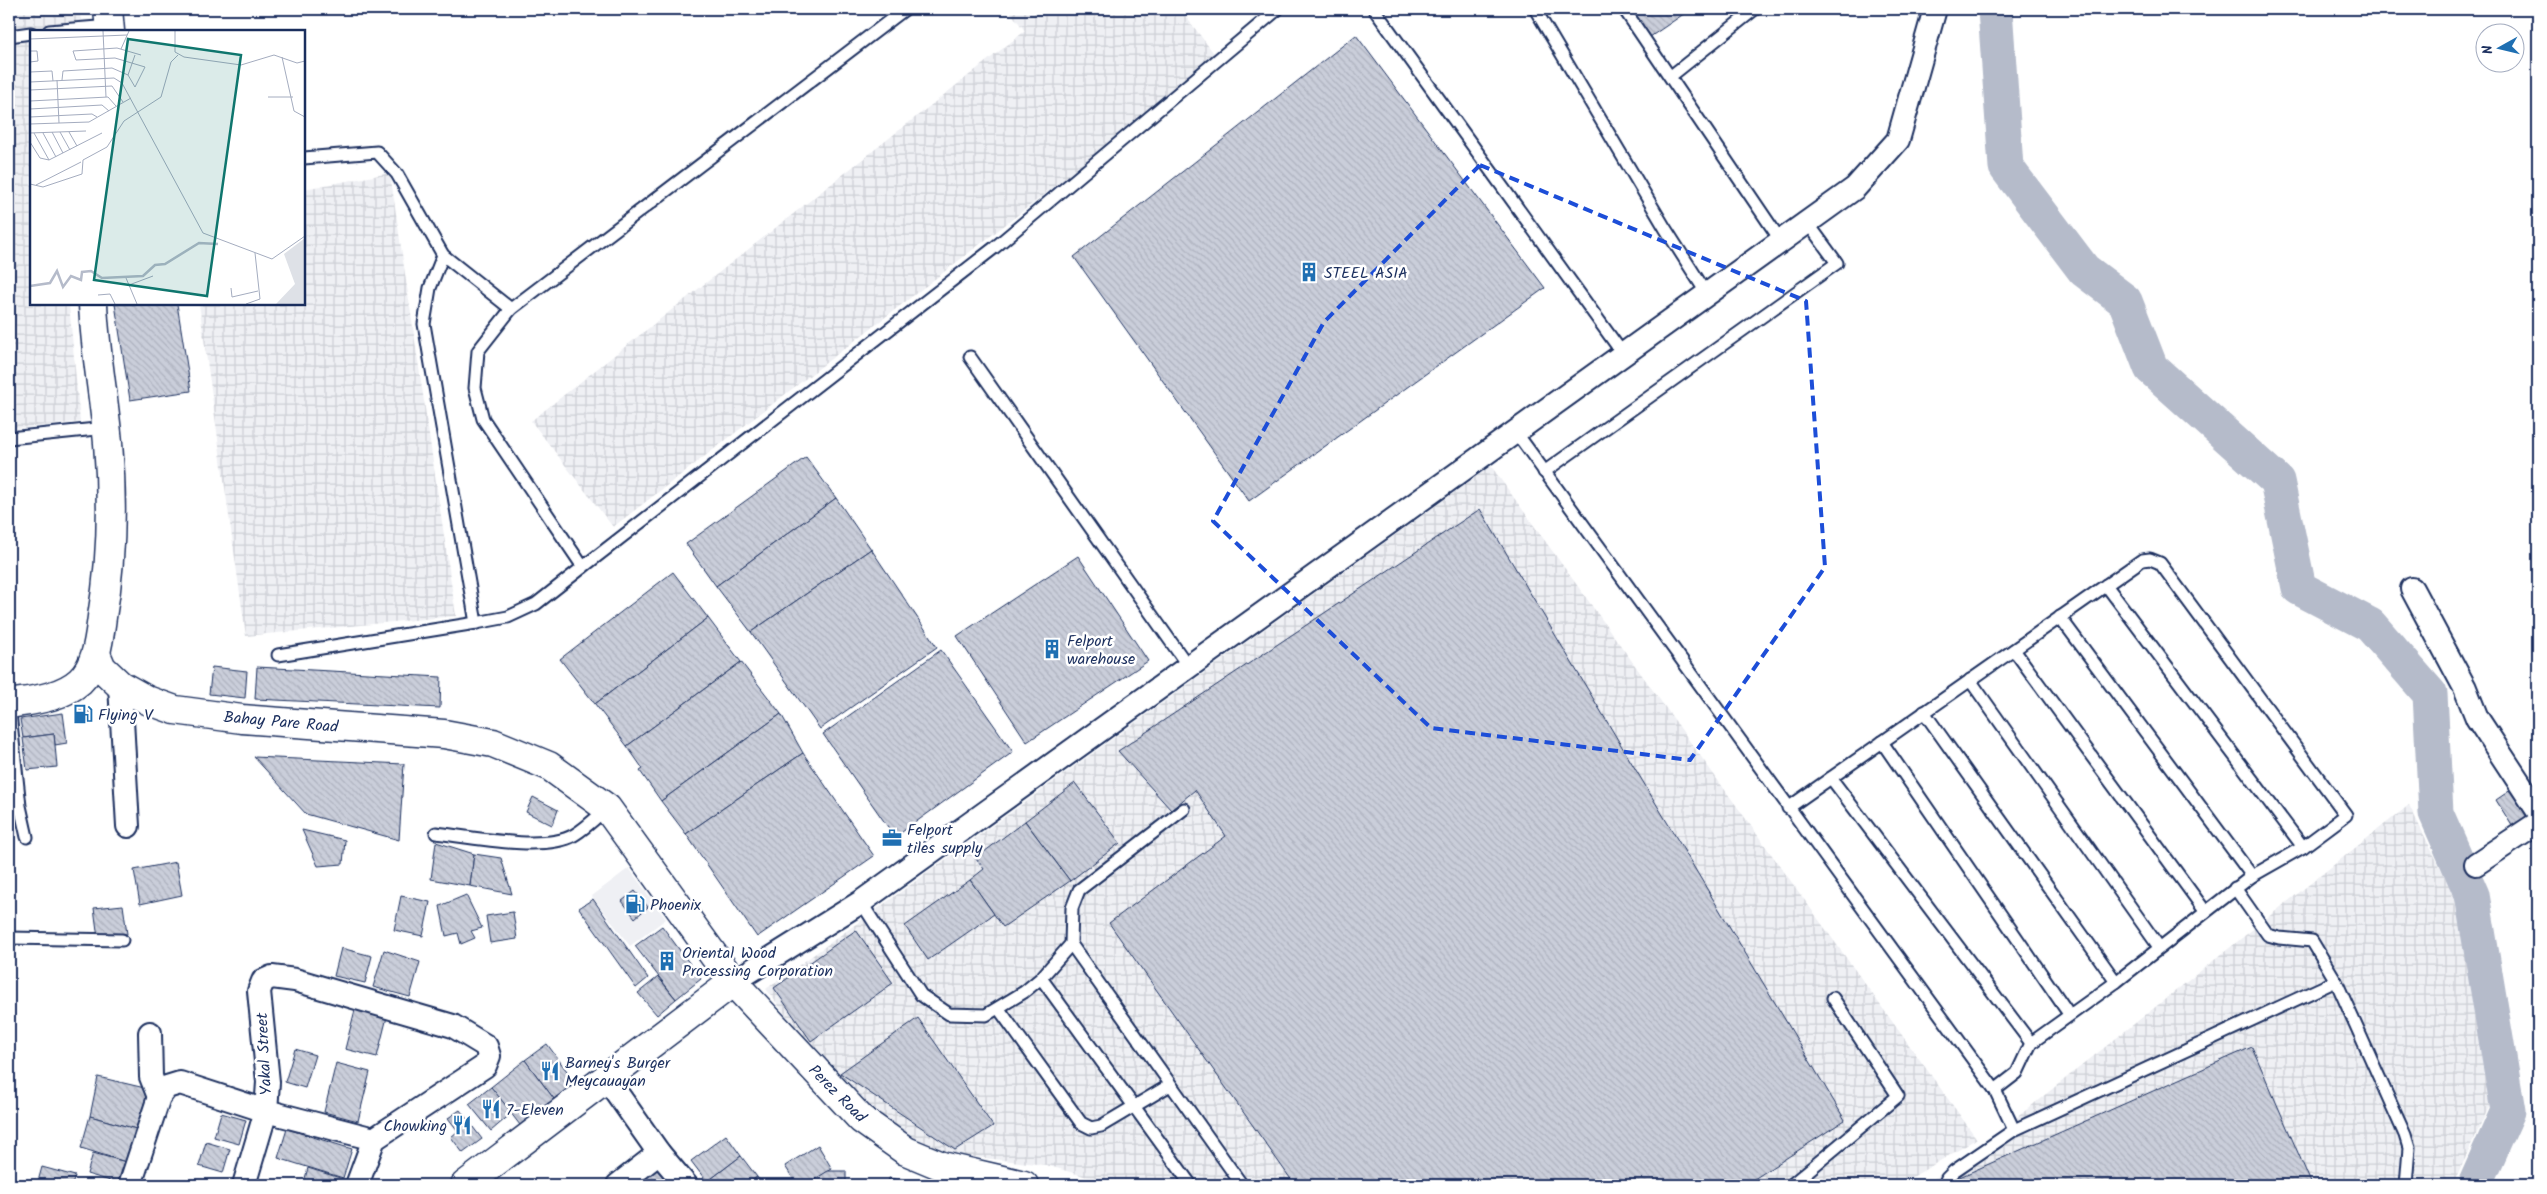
<svg xmlns="http://www.w3.org/2000/svg" width="2547" height="1194" font-family="Kalam,sans-serif">
<style>
.built{fill:#eff0f4}
.industrial{fill:url(#industrial-grid)}
.lines{fill:none;stroke-linecap:round;stroke-linejoin:round}
.river{stroke:#b5bbca;stroke-width:35}
.building{fill:url(#building-back-hatch);stroke:#1b2f5e}
.service-casing{stroke:#1b2f5e;stroke-width:15}
.minor-casing{stroke:#1b2f5e;stroke-width:26}
.tertiary-casing{stroke:#1b2f5e;stroke-width:31}
.secondary-casing{stroke:#1b2f5e;stroke-width:31}
.service{stroke:#fff;stroke-width:11}
.minor{stroke:#fff;stroke-width:22}
.tertiary{stroke:#fff;stroke-width:28}
.secondary{stroke:#fff;stroke-width:28}
.marked{fill:none;stroke:#1d4ed8;stroke-width:4;stroke-dasharray:10 6;stroke-linejoin:round}
.labels{text-anchor:middle;stroke-width:5;stroke-linejoin:round;paint-order:stroke}
.poi-label{font-size:16px;fill:#1b2f5e;stroke:#fff;text-anchor:start}
.street-label{font-size:16px;fill:#1b2f5e;stroke:#fff}
.inset-river{fill:none;stroke:#b5bbca;stroke-width:2.5}
.inset-road{fill:none;stroke:#a4acbf;stroke-width:1}
.view{fill:#0f766e;fill-opacity:0.15;stroke:#0f766e;stroke-width:2.5}
.inset-edge{fill:none;stroke:#1b2f5e;stroke-width:2.5}
</style>
<defs>
<pattern id="industrial-grid" width="8" height="8" patternUnits="userSpaceOnUse" patternTransform="scale(1.25)"><rect width="8" height="8" fill="#eff0f4"/><path d="M0 4h8M4 0v8" fill="none" stroke="#ccced4"/></pattern>
<pattern id="building-back-hatch" width="6" height="6" patternUnits="userSpaceOnUse" patternTransform="scale(1.25)"><rect width="6" height="6" fill="#caceda"/><path d="M-1 5l2 2M0 0l6 6M5-1l2 2" fill="none" stroke="#adb1be"/></pattern>
</defs>
<rect width="100%" height="100%" fill="#fff"/>
<filter id="ink" filterUnits="userSpaceOnUse"><feTurbulence type="fractalNoise" baseFrequency=".02" numOctaves="2"/><feDisplacementMap in="SourceGraphic" scale="10" xChannelSelector="R" yChannelSelector="G"/><feConvolveMatrix kernelMatrix="1 2 1 2 8 2 1 2 1" color-interpolation-filters="sRGB"/></filter>
<g filter="url(#ink)">
<polygon class="built" points="629,868 666,919 630,946 592,896"/>
<g class="industrial">
<polygon points="9,9 79,9 83,31 31,31 31,304 69,304 80,422 9,429"/>
<polygon points="1008,9 1180,9 1219,60 613,527 531,421 1025,31"/>
<polygon points="390,173 456,616 246,636 199,304 304,304 304,189"/>
<polygon points="1491,466 1977,1139 1899,1185 1115,1185 1046,1165 966,1156 937,1150 886,1125 829,1071 766,989"/>
<polygon points="2409,805 2452,891 2501,1081 2453,1185 1926,1185 2001,1130"/>
</g>
<g class="lines">
<polyline class="river" points="1995,9 2006,167 2084,270 2125,301 2151,368 2277,481 2299,588 2370,625 2430,694 2436,813 2472,895 2508,1111 2475,1185"/>
</g>
<g class="building">
<polygon points="1626,9 1691,9 1647,39"/>
<polygon points="1356,35 1545,288 1249,501 1074,257"/>
<polygon points="115,304 177,304 191,391 130,400"/>
<polygon points="806,457 836,498 716,586 686,544"/>
<polygon points="836,498 871,549 751,632 716,586"/>
<polygon points="1480,509 1845,1120 1745,1185 1295,1185 1109,923 1226,836 1195,790 1171,810 1118,751"/>
<polygon points="871,549 937,647 820,729 751,632"/>
<polygon points="1078,556 1148,661 1027,742 957,636"/>
<polygon points="673,572 708,618 595,704 560,659"/>
<polygon points="708,618 741,662 627,746 595,704"/>
<polygon points="941,650 1013,752 895,837 823,734"/>
<polygon points="741,662 781,714 661,801 640,771 643,769 627,746"/>
<polygon points="212,667 247,671 245,698 209,694"/>
<polygon points="257,667 441,677 440,708 255,699"/>
<polygon points="89,708 90,720 77,720 76,709"/>
<polygon points="63,713 67,743 55,745 54,734 23,738 20,719"/>
<polygon points="781,714 803,753 686,834 661,801"/>
<polygon points="54,734 57,767 27,770 23,738"/>
<polygon points="9,749 16,799 9,800"/>
<polygon points="803,753 874,856 757,937 686,834"/>
<polygon points="254,757 404,764 399,840 306,814"/>
<polygon points="1075,783 1120,843 1070,881 1025,821"/>
<polygon points="2515,787 2536,817 2514,829 2496,800"/>
<polygon points="533,797 558,810 552,825 526,812"/>
<polygon points="1025,821 1070,881 1003,927 970,880 984,869 976,858"/>
<polygon points="302,830 345,840 343,864 318,866"/>
<polygon points="436,842 474,854 470,886 431,879"/>
<polygon points="474,854 501,858 512,894 470,886"/>
<polygon points="176,862 182,895 140,904 134,870"/>
<polygon points="970,880 994,914 928,960 905,926"/>
<polygon points="635,891 648,907 635,918 622,901"/>
<polygon points="466,895 482,928 471,931 475,938 461,944 458,933 446,936 440,906"/>
<polygon points="401,896 430,902 423,936 394,930"/>
<polygon points="593,899 648,978 636,988 579,908"/>
<polygon points="123,905 127,934 98,938 94,908"/>
<polygon points="513,912 517,939 490,943 486,916"/>
<polygon points="662,926 701,979 676,999 635,946"/>
<polygon points="856,930 893,983 811,1041 774,988"/>
<polygon points="341,948 372,956 365,983 334,976"/>
<polygon points="384,950 420,962 410,997 373,987"/>
<polygon points="658,977 676,999 657,1015 638,993"/>
<polygon points="356,1006 388,1013 377,1057 345,1049"/>
<polygon points="918,1018 993,1126 955,1150 840,1073"/>
<polygon points="547,1044 575,1082 554,1099 525,1060"/>
<polygon points="2252,1047 2312,1185 1955,1185 1953,1180"/>
<polygon points="295,1049 315,1055 305,1088 285,1082"/>
<polygon points="525,1060 554,1099 520,1125 491,1087"/>
<polygon points="336,1063 370,1072 358,1121 324,1112"/>
<polygon points="98,1077 149,1089 136,1129 90,1116"/>
<polygon points="491,1087 512,1113 491,1131 469,1104"/>
<polygon points="460,1110 482,1139 463,1153 451,1137 458,1131 448,1118"/>
<polygon points="221,1113 246,1120 239,1144 214,1137"/>
<polygon points="90,1116 136,1129 126,1162 81,1148"/>
<polygon points="287,1129 352,1149 343,1178 278,1158"/>
<polygon points="726,1135 741,1156 707,1182 691,1161"/>
<polygon points="206,1142 230,1149 223,1173 199,1166"/>
<polygon points="818,1145 832,1169 806,1185 797,1185 785,1166"/>
<polygon points="93,1153 126,1162 120,1184 87,1174"/>
<polygon points="741,1156 757,1177 746,1185 710,1185 707,1182"/>
<polygon points="42,1167 75,1176 72,1185 37,1185"/>
<polygon points="659,1167 673,1185 637,1185"/>
<polygon points="308,1168 353,1182 352,1185 303,1185"/>
<polygon points="828,1171 846,1171 846,1185 815,1185 815,1179"/>
<polygon points="757,1177 763,1185 746,1185"/>
<polygon points="889,1178 918,1183 917,1185 888,1185"/>
<polygon points="159,1179 186,1184 186,1185 158,1185"/>
</g>
<g class="lines">
<defs>
<g id="service">
<polyline points="905,9 511,309 478,351 475,388 483,419 583,567 994,248 1278,9"/>
<polyline points="1374,9 1623,354"/>
<polyline points="1535,9 1665,228 1707,294"/>
<polyline points="1624,9 1781,241"/>
<polyline points="49,31 110,26"/>
<polyline points="9,36 31,33"/>
<polyline points="1671,76 1755,9"/>
<polyline points="304,158 377,152 397,174 443,255 511,309"/>
<polyline points="443,255 430,288 424,324 476,623 508,617 536,604 583,567"/>
<polyline points="970,357 1188,666"/>
<polyline points="1515,431 1995,1090 2014,1130 1954,1171 1947,1178 1944,1185"/>
<polyline points="9,438 106,428"/>
<polyline points="1544,472 1837,263 1807,222"/>
<polyline points="2106,585 2303,847"/>
<polyline points="2060,617 2252,876"/>
<polyline points="2014,650 2205,911"/>
<polyline points="278,655 476,623"/>
<polyline points="1970,680 2159,947"/>
<polyline points="9,704 20,806 27,837"/>
<polyline points="1924,712 2116,982"/>
<polyline points="1882,742 2069,1014"/>
<polyline points="1831,778 2031,1043"/>
<polyline points="1788,808 2142,560 2150,559 2160,563 2346,815 2303,847 2252,876 2116,982 2031,1043 2017,1073 1995,1090"/>
<path d="M436,833C470,837 545,852 574,835C586,828 597,817 607,808"/>
<polyline points="2235,888 2268,935 2279,938 2312,941 2336,981 2405,1135 2409,1148 2406,1185"/>
<polyline points="861,902 921,995 949,1014 986,1015 1024,992 1041,978 1071,944 1072,908 1079,890 1184,809"/>
<polyline points="9,938 122,940"/>
<polyline points="1071,944 1242,1185"/>
<polyline points="1041,978 1191,1185"/>
<polyline points="999,1009 1081,1123 1091,1128 1101,1126 1170,1085"/>
<polyline points="2014,1130 2336,981"/>
<polyline points="1791,1185 1898,1096 1833,998"/>
</g>
<g id="minor">
<polyline points="2412,589 2465,688 2477,718 2538,811"/>
<polyline points="120,685 128,826"/>
<polyline points="2476,864 2538,823"/>
<polyline points="733,982 861,902 1855,188 1898,140 1935,9"/>
<polyline points="150,1033 151,1077 159,1097"/>
<polyline points="607,1079 659,1153 686,1185"/>
<polyline points="130,1185 159,1097 167,1087 180,1083 266,1111 374,1139"/>
<polyline points="244,1185 266,1111 268,1082 259,991 263,981 272,977 295,980 453,1026 486,1046 489,1056 485,1066 374,1139 357,1185"/>
<polyline points="618,1185 659,1153"/>
</g>
<g id="tertiary">
<polyline points="96,654 102,668 120,685 147,700 175,710 242,719 444,734 493,743 549,766 607,808 733,982 861,1119 906,1151 942,1166 1024,1185"/>
<polyline points="465,1185 733,982"/>
</g>
<g id="secondary">
<polyline points="108,9 110,31"/>
<path d="M9,704C33,700 61,698 80,681C97,665 99,639 102,617C112,559 113,502 108,443C104,397 95,351 93,304"/>
</g>
</defs>
<use href="#service" class="service-casing"/>
<use href="#minor" class="minor-casing"/>
<use href="#tertiary" class="tertiary-casing"/>
<use href="#secondary" class="secondary-casing"/>
<use href="#service" class="service"/>
<use href="#minor" class="minor"/>
<use href="#tertiary" class="tertiary"/>
<use href="#secondary" class="secondary"/>
</g>
</g>
<path class="marked" d="M1480,165L1806,301L1825,567L1690,760L1431,728L1213,521L1324,322Z"/>
<defs>
<symbol id="building-bare" viewBox="-9 -9 18 18"><path d="M-4-6H4V6H1V3H-1V6H-4ZM-2.5-4.3h1.7v1.8h-1.7ZM.8-4.3h1.7v1.8H.8ZM-2.5-1h1.7V.8h-1.7ZM.8-1h1.7V.8H.8Z" fill="#1f6fb2" stroke="#fff" stroke-width="2.5" paint-order="stroke"/></symbol>
<symbol id="fuel-bare" viewBox="-9 -9 18 18"><path d="M-5.5-6h7V0h2V4h1.3V-2.5L3-4.5l.8-.8L6-3V5H2.5V1h-1V6h-7ZM-4.2-4.7v3.2H.2V-4.7Z" fill="#1f6fb2" stroke="#fff" stroke-width="2.5" paint-order="stroke"/></symbol>
<symbol id="office-bare" viewBox="-9 -9 18 18"><path d="M-6-3h4V-5.5h4V-3h4V5H-6ZM-1-4.5V-3h2v-1.5ZM-6 0V1H6V0Z" fill="#1f6fb2" stroke="#fff" stroke-width="2.5" paint-order="stroke"/></symbol>
<symbol id="restaurant-bare" viewBox="-9 -9 18 18"><path d="M-5-6h1v4h1v-4h1v4h1v-4h1v5L-1.5 .5V6h-2V.5L-5-1ZM5-6V6H3V1.5H1.5Q1.5-4 5-6Z" fill="#1f6fb2" stroke="#fff" stroke-width="2.5" paint-order="stroke"/></symbol>
</defs>
<g fill-rule="evenodd">
<use href="#building-bare" x="1295" y="258" width="28" height="28"/>
<use href="#building-bare" x="1038" y="635" width="28" height="28"/>
<use href="#fuel-bare" x="69" y="700" width="28" height="28"/>
<use href="#office-bare" x="878" y="824" width="28" height="28"/>
<use href="#fuel-bare" x="621" y="890" width="28" height="28"/>
<use href="#building-bare" x="653" y="947" width="28" height="28"/>
<use href="#restaurant-bare" x="536" y="1057" width="28" height="28"/>
<use href="#restaurant-bare" x="477" y="1095" width="28" height="28"/>
<use href="#restaurant-bare" x="448" y="1111" width="28" height="28"/>
</g>
<g class="labels">
<g class="poi-label">
<text x="1324" y="278">STEEL ASIA</text>
<text x="1067" y="646">Felport<tspan x="1067" dy="18">warehouse</tspan></text>
<text x="98" y="720">Flying V</text>
<text x="907" y="835">Felport<tspan x="907" dy="18">tiles supply</tspan></text>
<text x="650" y="910">Phoenix</text>
<text x="682" y="958">Oriental Wood<tspan x="682" dy="18">Processing Corporation</tspan></text>
<text x="565" y="1068">Barney's Burger<tspan x="565" dy="18">Meycauayan</tspan></text>
<text x="506" y="1115">7-Eleven</text>
<text x="447" y="1131" text-anchor="end">Chowking</text>
</g>
<g class="street-label">
<text transform="translate(281 721) rotate(5)" y="6">Bahay Pare Road</text>
<text transform="translate(263 1054) rotate(-93)" y="6">Yakal Street</text>
<text transform="translate(838 1093) rotate(45)" y="6">Perez Road</text>
</g>
</g>
<g transform="translate(30 30)">
<rect width="275" height="275" fill="#fff"/>
<path d="M275,208V274H246L265,254L254,224Z" fill="#dee1e7"/>
<path class="inset-river" d="M0,256L20,253L27,241L33,257L41,246L51,250L52,242L61,241L72,248L113,246L125,235L135,234L169,213L188,214"/>
<path class="inset-road" d="M73,1L76,67M145,1V22L154,27L211,35L244,25L267,33L275,31M0,9L97,5M91,19L99,1M0,21H7L8,31L0,32M252,27L264,81L275,87M0,42L22,41L23,51M98,45L105,25M27,50L29,93M32,50L33,41L82,38L98,45L105,57L115,37L85,28L46,30L43,21L87,18L111,25M0,52L84,48L92,53L173,203L242,229L275,206M0,60L82,56L93,72M238,67H263M0,71L78,67L86,76M0,79L72,75L79,81M0,87L62,84L67,87M0,94L59,92L101,68M22,102L33,123M30,102L40,120M39,102L47,116M0,103L56,101M4,103L19,130M13,103L26,127M0,112L10,128L19,130L72,103M0,154L13,157L52,144L53,130L77,117L94,91L131,67L141,32L148,25M6,155L51,132M96,248L107,274M99,255L123,246M201,258L202,267L228,261M68,265L80,264L85,274M216,274L230,269L225,223"/>
<path class="view" d="M98,9L211,25L177,266L64,250Z"/>
<rect width="275" height="275" class="inset-edge"/>
</g>
<rect width="2547" height="1194" fill="none" stroke="#fff" stroke-width="30"/>
<rect x="15" y="15" width="2517" height="1164" fill="none" stroke="#1b2f5e" stroke-width="2" filter="url(#ink)"/>
<g transform="translate(2500 48) rotate(262)"><circle r="24" fill="#ffffff" stroke="#a4acbf"/>
<path d="M0-4L9 19L0 12L-9 19Z" fill="#1f6fb2"/>
<text y="-8" font-size="14" font-weight="bold" text-anchor="middle" fill="#1b2f5e">N</text>
</g>
</svg>
